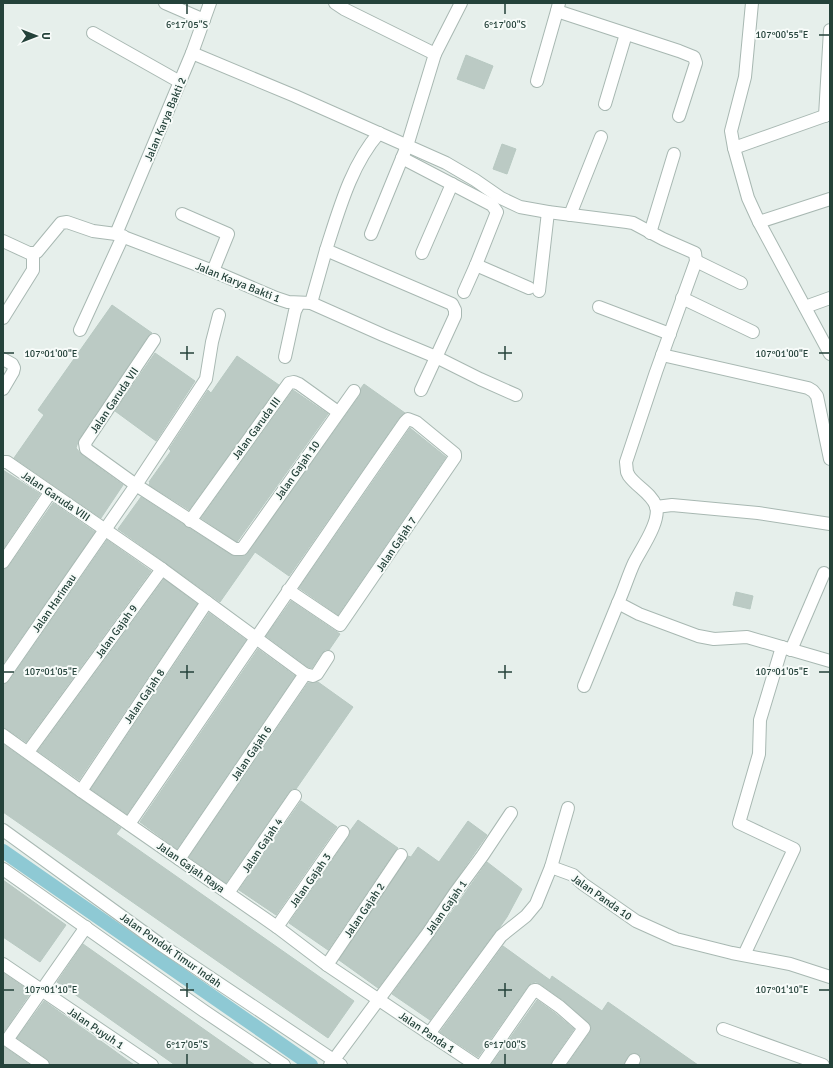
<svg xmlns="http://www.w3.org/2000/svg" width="833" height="1068" font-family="Signika,sans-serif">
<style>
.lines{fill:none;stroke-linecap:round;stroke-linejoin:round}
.canal{stroke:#8ec9d4;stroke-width:14}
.building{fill:#bbcac4;stroke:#b8c9c2}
.minor-casing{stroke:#a8b8b2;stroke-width:14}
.minor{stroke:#fff;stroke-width:12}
.ticks{fill:none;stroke:#24423a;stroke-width:1.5}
.labels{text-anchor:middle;stroke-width:4;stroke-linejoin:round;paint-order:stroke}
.street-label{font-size:11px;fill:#24423a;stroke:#f7fbf9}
.ticks-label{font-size:10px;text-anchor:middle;fill:#24423a;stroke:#f7fbf9;stroke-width:4;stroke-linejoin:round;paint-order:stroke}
</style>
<rect width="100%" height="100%" fill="#e6efeb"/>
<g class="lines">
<polyline class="canal" points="3,851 311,1065"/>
</g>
<g class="building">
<polygon points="466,55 493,66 484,89 457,79"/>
<polygon points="502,144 516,149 507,174 493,169"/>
<polygon points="112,305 152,333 148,336 79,439 76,448 82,455 123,485 101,518 14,458 44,415 38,410"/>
<polygon points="155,353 195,381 156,441 115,411"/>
<polygon points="237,356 279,385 189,510 149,485 150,482 149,482 171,451 169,449 208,390 211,393"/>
<polygon points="364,384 405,413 399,418 289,576 255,552 220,602 118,529 141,497 231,555 235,556 246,555 360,395 361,388"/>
<polygon points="293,390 328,414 237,542 201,518"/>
<polygon points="410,428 446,457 338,615 299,588"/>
<polygon points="3,470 40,494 3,549"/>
<polygon points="53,503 95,532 3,664 3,569 9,566"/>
<polygon points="107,540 151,571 26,742 7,729 3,728 3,684 9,681"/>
<polygon points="164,579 197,604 79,780 38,751"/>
<polygon points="736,592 753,596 750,609 733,605"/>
<polygon points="291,601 340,634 329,650 325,650 322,653 312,668 308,667 266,636"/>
<polygon points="209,613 246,640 127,814 91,789"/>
<polygon points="258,649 295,676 177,849 140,822"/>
<polygon points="318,682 353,707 296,789 292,789 289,792 226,883 189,857 308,683"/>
<polygon points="3,744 121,828 116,834 354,1001 328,1038 3,812"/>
<polygon points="301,801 337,827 276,915 239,890"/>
<polygon points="358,820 398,848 395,851 328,950 289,923 349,836 350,831"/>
<polygon points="468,821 487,835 422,929 378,988 339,960 408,856 411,857 418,847 439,862"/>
<polygon points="487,862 522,889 507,917 500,927 495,932 430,1020 392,994 434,937"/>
<polygon points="3,880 66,925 40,962 3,937"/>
<polygon points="83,944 222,1042 255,1065 175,1065 73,993 57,982"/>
<polygon points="503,946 550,980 552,976 602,1011 608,1002 698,1065 640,1065 641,1061 641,1057 638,1054 634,1053 628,1056 624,1065 567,1065 590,1032 591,1026 564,1001 540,984 536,982 531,983 528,986 478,1057 440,1032"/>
<polygon points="3,973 31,992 3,1033"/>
<polygon points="537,1000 555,1013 574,1029 552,1061 551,1065 491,1065"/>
<polygon points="44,1001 98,1039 134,1065 50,1065 47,1059 17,1038"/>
<polygon points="3,1046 30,1065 3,1065"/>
</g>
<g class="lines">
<defs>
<g id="minor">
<polyline points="165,3 204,20"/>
<polyline points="335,3 344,9 435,54 407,146 371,234"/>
<polyline points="559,3 557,11 679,51 694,57 696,63 679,116"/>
<polyline points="752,3 745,77 731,131 734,148 748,198 759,222 830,354"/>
<polyline points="93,33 180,82"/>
<path d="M192,53L295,96L446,163L475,180L501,198L520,207L548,212L627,222L633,223L663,239L695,253L696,261L656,372L626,462L627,472L629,476C637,487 651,493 656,506C661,521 641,549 634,563C628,576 624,590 618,603L639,614L698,636L714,639L747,637L830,661"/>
<polyline points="435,54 461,3"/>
<polyline points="537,81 557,11"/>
<polyline points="605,104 626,34"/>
<polyline points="825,116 830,30"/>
<path d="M379,133C351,165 339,210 326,250L452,304L455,310V316L421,390"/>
<polyline points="734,148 830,114"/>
<polyline points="402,158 492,205 497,212 476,265 464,292"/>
<polyline points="182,214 228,234 213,271"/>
<polyline points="570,215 601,137"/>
<polyline points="759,222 830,199"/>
<polyline points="650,233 674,154"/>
<polyline points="116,234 192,53 210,3"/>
<polyline points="3,241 29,253 33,253"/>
<polyline points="33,253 37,252 61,223 67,222 93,231 116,234 213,271 276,298 288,302 311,303 383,335 436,357 480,379 516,395"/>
<polyline points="422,253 452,184"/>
<polyline points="696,261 741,283"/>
<polyline points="476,265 529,288"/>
<polyline points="539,291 548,212"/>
<polyline points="682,298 753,332"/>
<polyline points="311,303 326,250"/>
<polyline points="599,307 670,334"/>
<polyline points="805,307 830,298"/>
<polyline points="3,318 33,270 33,253"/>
<polyline points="80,330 123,236"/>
<polyline points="154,340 87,440 85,443 86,449 136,485 235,549 242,549 354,391"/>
<polyline points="662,355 808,388 813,391 817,396 830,459"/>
<polyline points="285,357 295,311 299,303"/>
<polyline points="3,359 12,364 14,368 13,372 3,389"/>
<polyline points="3,462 7,462 162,569 305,674 313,676 317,674 328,657"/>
<polyline points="656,507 672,505 758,513 830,524"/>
<polyline points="190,521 289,383 294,382 299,384 338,412"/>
<polyline points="3,562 50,493"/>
<polyline points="791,650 824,573"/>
<polyline points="3,677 136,485 206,379 212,342 219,315"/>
<polyline points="584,686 618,603"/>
<polyline points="3,735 81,791 277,927 327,965 476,1065"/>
<polyline points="28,752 162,569"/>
<polyline points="81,791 207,602"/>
<path d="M129,824C221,690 312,555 405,422L408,419L416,422L455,454V457L340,625L288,590"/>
<polyline points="3,830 160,944 341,1065"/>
<polyline points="179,859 305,674"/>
<polyline points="551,867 568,808"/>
<polyline points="3,869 204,1011 284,1065"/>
<polyline points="228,893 295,796"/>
<polyline points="277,927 343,832"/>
<polyline points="744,955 794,849 739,823 759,754 760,720 782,647"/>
<polyline points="3,964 152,1065"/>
<polyline points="327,965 401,855"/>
<polyline points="723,1029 823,1065"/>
<polyline points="429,1034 501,936 526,916 536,904 551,867 573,875 583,884 636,921 676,939 732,953 790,964 830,977"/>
<polyline points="43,1065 7,1040 86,927"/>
<polyline points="330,1065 428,933 455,893 483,855 511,813"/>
<polyline points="482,1065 534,990 536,990 560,1007 584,1028 558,1065"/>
<polyline points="631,1065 634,1060"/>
</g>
</defs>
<use href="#minor" class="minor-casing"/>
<use href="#minor" class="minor"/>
</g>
<path class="ticks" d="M187,4V14M505,4V14M819,35H829M187,346V360M505,346V360M4,353H14M180,353H194M498,353H512M819,353H829M187,665V679M505,665V679M4,672H14M180,672H194M498,672H512M819,672H829M187,983V997M505,983V997M4,990H14M180,990H194M498,990H512M819,990H829M187,1054V1064M505,1054V1064"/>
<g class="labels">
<g class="street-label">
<text transform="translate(165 119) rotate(-67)" y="4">Jalan Karya Bakti 2</text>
<text transform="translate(238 282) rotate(22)" y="4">Jalan Karya Bakti 1</text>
<text transform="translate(114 400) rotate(-56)" y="4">Jalan Garuda VII</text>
<text transform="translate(256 428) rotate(-54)" y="4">Jalan Garuda III</text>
<text transform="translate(297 470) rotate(-55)" y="4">Jalan Gajah 10</text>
<text transform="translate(56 496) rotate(34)" y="4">Jalan Garuda VIII</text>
<text transform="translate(396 544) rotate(-56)" y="4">Jalan Gajah 7</text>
<text transform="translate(54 603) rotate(-55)" y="4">Jalan Harimau</text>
<text transform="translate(116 631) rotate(-54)" y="4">Jalan Gajah 9</text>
<text transform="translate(144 696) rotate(-56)" y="4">Jalan Gajah 8</text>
<text transform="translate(251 753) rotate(-56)" y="4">Jalan Gajah 6</text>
<text transform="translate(262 845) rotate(-56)" y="4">Jalan Gajah 4</text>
<text transform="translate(191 867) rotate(35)" y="4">Jalan Gajah Raya</text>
<text transform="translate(310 880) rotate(-55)" y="4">Jalan Gajah 3</text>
<text transform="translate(602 897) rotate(35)" y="4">Jalan Panda 10</text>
<text transform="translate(446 907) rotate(-55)" y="4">Jalan Gajah 1</text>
<text transform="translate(364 910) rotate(-56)" y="4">Jalan Gajah 2</text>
<text transform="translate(171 950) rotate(35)" y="4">Jalan Pondok Timur Indah</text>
<text transform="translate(96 1028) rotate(34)" y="4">Jalan Puyuh 1</text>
<text transform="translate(427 1032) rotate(34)" y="4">Jalan Panda 1</text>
</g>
</g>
<g class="ticks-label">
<text x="187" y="28">6°17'05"S</text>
<text x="505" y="28">6°17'00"S</text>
<text x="782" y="38">107°00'55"E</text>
<text x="51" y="357">107°01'00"E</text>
<text x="782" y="357">107°01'00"E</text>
<text x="782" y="675">107°01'05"E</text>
<text x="51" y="675">107°01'05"E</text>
<text x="51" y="993">107°01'10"E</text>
<text x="782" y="993">107°01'10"E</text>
<text x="187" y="1048">6°17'05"S</text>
<text x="505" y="1048">6°17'00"S</text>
</g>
<rect width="833" height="1068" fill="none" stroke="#24423a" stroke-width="8"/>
<g transform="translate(36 36) rotate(90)" stroke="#f7fbf9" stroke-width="3" paint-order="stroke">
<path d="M0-3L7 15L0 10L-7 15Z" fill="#24423a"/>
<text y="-6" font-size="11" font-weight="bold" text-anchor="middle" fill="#24423a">U</text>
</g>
</svg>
